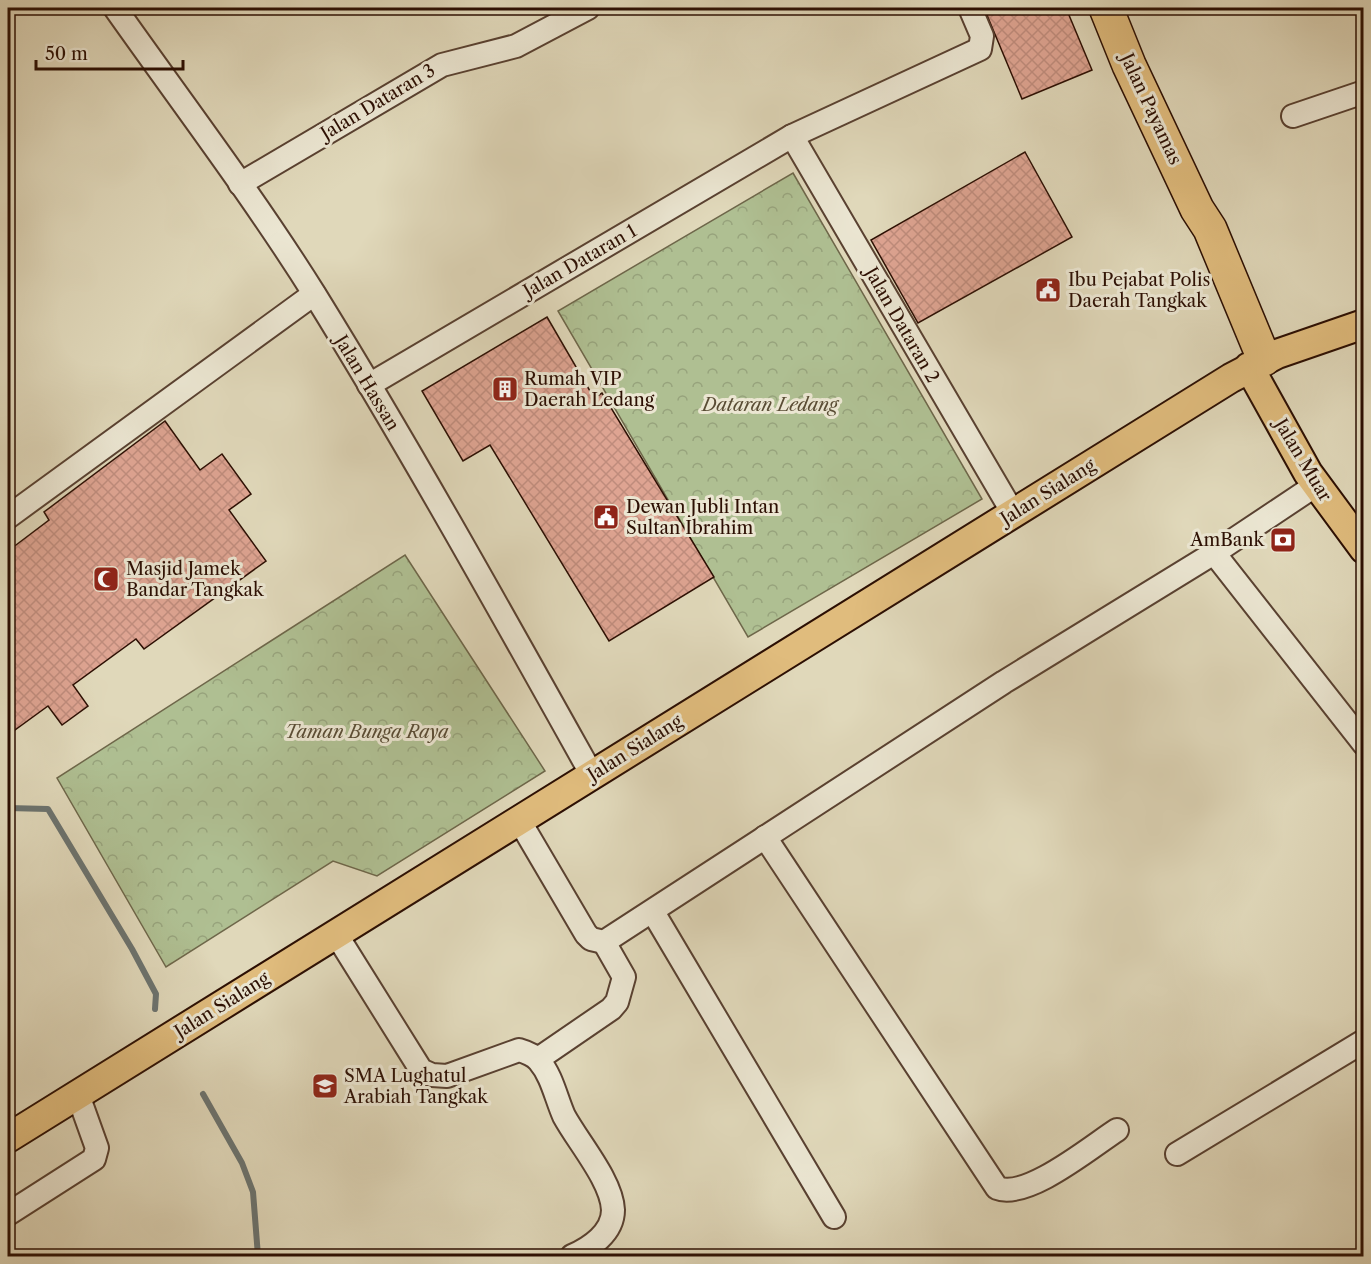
<svg xmlns="http://www.w3.org/2000/svg" width="1371" height="1264" font-family="'Libre Caslon Text',serif">
<style>
.park{fill:url(#park-crowns);stroke:#6e674a;stroke-width:1.5}
.lines{fill:none;stroke-linecap:round;stroke-linejoin:round}
.stream{stroke:#6c7470;stroke-width:6}
.building{fill:url(#building-cross-hatch);stroke:#2c0f03;stroke-width:1.5}
.minor-casing{stroke:#594131;stroke-width:26}
.major-casing{stroke:#2c0f03;stroke-width:32}
.highway-casing{stroke:#2c0f03;stroke-width:36}
.minor{stroke:#ebe6d2;stroke-width:22}
.major{stroke:#e0bc7d;stroke-width:28}
.highway{stroke:#e0bc7d;stroke-width:33}
.labels{text-anchor:middle;stroke-width:6;stroke-linejoin:round;paint-order:stroke}
.street-label{font-size:18px;fill:#2c0f03;stroke:#ebe6d2}
.poi-label{font-size:18px;fill:#2c0f03;stroke:#ebe6d2;text-anchor:start}
.park-label{font-size:18px;font-style:italic;fill:#5a4d35;stroke:#ebe6d2}
</style>
<defs>
<pattern id="park-crowns" width="20" height="18" patternUnits="userSpaceOnUse" patternTransform="scale(1.5)"><rect width="20" height="18" fill="#afbf92"/><path d="M2 6a3 3 0 1 1 6 0M12 15a3 3 0 1 1 6 0" fill="none" stroke="#97a37c"/></pattern>
<pattern id="building-cross-hatch" width="8" height="8" patternUnits="userSpaceOnUse" patternTransform="scale(1.5)"><rect width="8" height="8" fill="#dea492"/><path d="M0 0l8 8M0 8l8-8" fill="none" stroke="#bf8c7c"/></pattern>
</defs>
<rect width="100%" height="100%" fill="#e0d8ba"/>
<filter id="stains"><feTurbulence type="fractalNoise" baseFrequency=".00333" numOctaves="4"/><feColorMatrix values="0 0 0 0 .2 0 0 0 0 .09 0 0 0 0 .02 0 0 0 .5 -.17"/></filter>
<radialGradient id="worn" r=".72"><stop offset=".6" stop-color="#630" stop-opacity="0"/><stop offset="1" stop-color="#630" stop-opacity=".3"/></radialGradient>
<g class="park">
<polygon points="793,173 982,499 748,637 558,311"/>
<polygon points="405,555 545,771 377,876 333,861 166,967 57,778"/>
</g>
<g class="lines">
<g class="stream">
<polyline points="8,808 48,809 132,949 156,994 155,1009"/>
<polyline points="203,1094 242,1163 253,1192 258,1256"/>
</g>
</g>
<g class="building">
<polygon points="984,8 1066,8 1092,70 1022,99"/>
<polygon points="1025,152 1072,237 918,323 871,240"/>
<polygon points="547,317 594,398 602,393 714,577 609,641 490,445 463,461 422,391"/>
<polygon points="165,421 200,470 222,454 251,494 229,510 266,561 144,649 136,639 73,685 88,706 62,725 48,706 8,735 8,551 49,520 44,512"/>
</g>
<g class="lines">
<defs>
<g id="minor">
<path d="M115,8C182,103 253,196 315,295C412,452 502,614 592,775"/>
<polyline points="1293,116 1364,92"/>
<polyline points="792,136 1013,513"/>
<polyline points="240,184 442,65 516,46 588,8"/>
<polyline points="369,385 792,136 980,49 982,36 970,8"/>
<polyline points="8,517 314,294"/>
<polyline points="1214,553 1364,744"/>
<polyline points="519,820 586,934 591,939 604,942 1004,682 1214,553 1316,485"/>
<path d="M765,837L997,1188C1027,1200 1092,1146 1117,1130"/>
<polyline points="653,912 834,1217"/>
<path d="M336,934L421,1070L432,1075L447,1076L519,1050C526,1052 534,1055 539,1061C552,1076 556,1098 564,1116C578,1142 612,1181 613,1210C613,1233 590,1248 572,1256"/>
<polyline points="538,1059 611,1009 617,1002 624,977 604,942"/>
<polyline points="1177,1154 1364,1041"/>
<polyline points="8,1214 94,1159 97,1148 78,1095"/>
</g>
<g id="major">
<polyline points="1249,367 1308,473 1364,549"/>
<polyline points="8,1138 1231,378 1277,354 1364,324"/>
</g>
<polyline id="highway" points="1106,8 1129,65 1197,209 1210,229 1264,359"/>
</defs>
<use href="#minor" class="minor-casing"/>
<use href="#major" class="major-casing"/>
<use href="#highway" class="highway-casing"/>
<use href="#minor" class="minor"/>
<use href="#major" class="major"/>
<use href="#highway" class="highway"/>
</g>
<defs>
<symbol id="civic-square" viewBox="-11 -11 22 22"><rect x="-9" y="-9" width="18" height="18" rx="4" fill="#8f2418" stroke="#ebe6d2"/><path d="M-.6-6.5H3V-4.5H.6V-3L4-1V1h2V6H-6V1h2V-1L-.6-3ZM-1.2 2.5V6h2.4V2.5Z" fill="#fff"/></symbol>
<symbol id="building-square" viewBox="-11 -11 22 22"><rect x="-9" y="-9" width="18" height="18" rx="4" fill="#8f2418" stroke="#ebe6d2"/><path d="M-4-6H4V6H1V3H-1V6H-4ZM-2.5-4.3h1.7v1.8h-1.7ZM.8-4.3h1.7v1.8H.8ZM-2.5-1h1.7V.8h-1.7ZM.8-1h1.7V.8H.8Z" fill="#fff"/></symbol>
<symbol id="bank-square" viewBox="-11 -11 22 22"><rect x="-9" y="-9" width="18" height="18" rx="4" fill="#8f2418" stroke="#ebe6d2"/><path d="M-6-4H6V4H-6ZM0-2.3a2.3 2.3 0 1 0 0 4.6a2.3 2.3 0 1 0 0-4.6Z" fill="#fff"/></symbol>
<symbol id="mosque-square" viewBox="-11 -11 22 22"><rect x="-9" y="-9" width="18" height="18" rx="4" fill="#8f2418" stroke="#ebe6d2"/><path d="M3.5-4.9A6 6 0 1 0 3.5 4.9A5 5 0 1 1 3.5-4.9Z" fill="#fff"/></symbol>
<symbol id="school-square" viewBox="-11 -11 22 22"><rect x="-9" y="-9" width="18" height="18" rx="4" fill="#8f2418" stroke="#ebe6d2"/><path d="M0-5L7-2L0 1L-7-2ZM-4 1L0 2.5L4 1V4Q0 6-4 4Z" fill="#fff"/></symbol>
</defs>
<g fill-rule="evenodd">
<use href="#civic-square" x="1033" y="275" width="30" height="30"/>
<use href="#building-square" x="490" y="374" width="30" height="30"/>
<use href="#civic-square" x="591" y="502" width="30" height="30"/>
<use href="#bank-square" x="1268" y="525" width="30" height="30"/>
<use href="#mosque-square" x="91" y="564" width="30" height="30"/>
<use href="#school-square" x="310" y="1071" width="30" height="30"/>
</g>
<g class="labels">
<g class="street-label">
<text transform="translate(378 102) rotate(-31)" y="6">Jalan Dataran 3</text>
<text transform="translate(1151 109) rotate(65)" y="6">Jalan Payamas</text>
<text transform="translate(580 261) rotate(-30)" y="6">Jalan Dataran 1</text>
<text transform="translate(902 325) rotate(60)" y="6">Jalan Dataran 2</text>
<text transform="translate(367 383) rotate(59)" y="6">Jalan Hassan</text>
<text transform="translate(1303 460) rotate(59)" y="6">Jalan Muar</text>
<text transform="translate(1048 492) rotate(-32)" y="6">Jalan Sialang</text>
<text transform="translate(635 748) rotate(-32)" y="6">Jalan Sialang</text>
<text transform="translate(222 1005) rotate(-32)" y="6">Jalan Sialang</text>
</g>
<g class="poi-label">
<text x="1068" y="286">Ibu Pejabat Polis<tspan x="1068" dy="21">Daerah Tangkak</tspan></text>
<text x="524" y="385">Rumah VIP<tspan x="524" dy="21">Daerah Ledang</tspan></text>
<text x="626" y="513">Dewan Jubli Intan<tspan x="626" dy="21">Sultan Ibrahim</tspan></text>
<text x="1264" y="546" text-anchor="end">AmBank</text>
<text x="126" y="575">Masjid Jamek<tspan x="126" dy="21">Bandar Tangkak</tspan></text>
<text x="344" y="1082">SMA Lughatul<tspan x="344" dy="21">Arabiah Tangkak</tspan></text>
</g>
<g class="park-label">
<text x="770" y="411">Dataran Ledang</text>
<text x="367" y="738">Taman Bunga Raya</text>
</g>
</g>
<rect width="1371" height="1264" fill="none" stroke="#e0d8ba" stroke-width="30"/>
<rect x="9" y="9" width="1353" height="1246" fill="none" stroke="#2c0f03" stroke-width="3"/>
<rect x="15" y="15" width="1341" height="1234" fill="none" stroke="#2c0f03" stroke-width="1.5"/>
<path d="M36 60v9h147v-9" fill="none" stroke="#2c0f03" stroke-width="3"/>
<text x="45" y="60" font-size="18" fill="#2c0f03" stroke="#ebe6d2" stroke-width="4.5" paint-order="stroke">50 m</text>
<rect width="100%" height="100%" filter="url(#stains)"/>
<rect width="100%" height="100%" fill="url(#worn)"/>
</svg>
